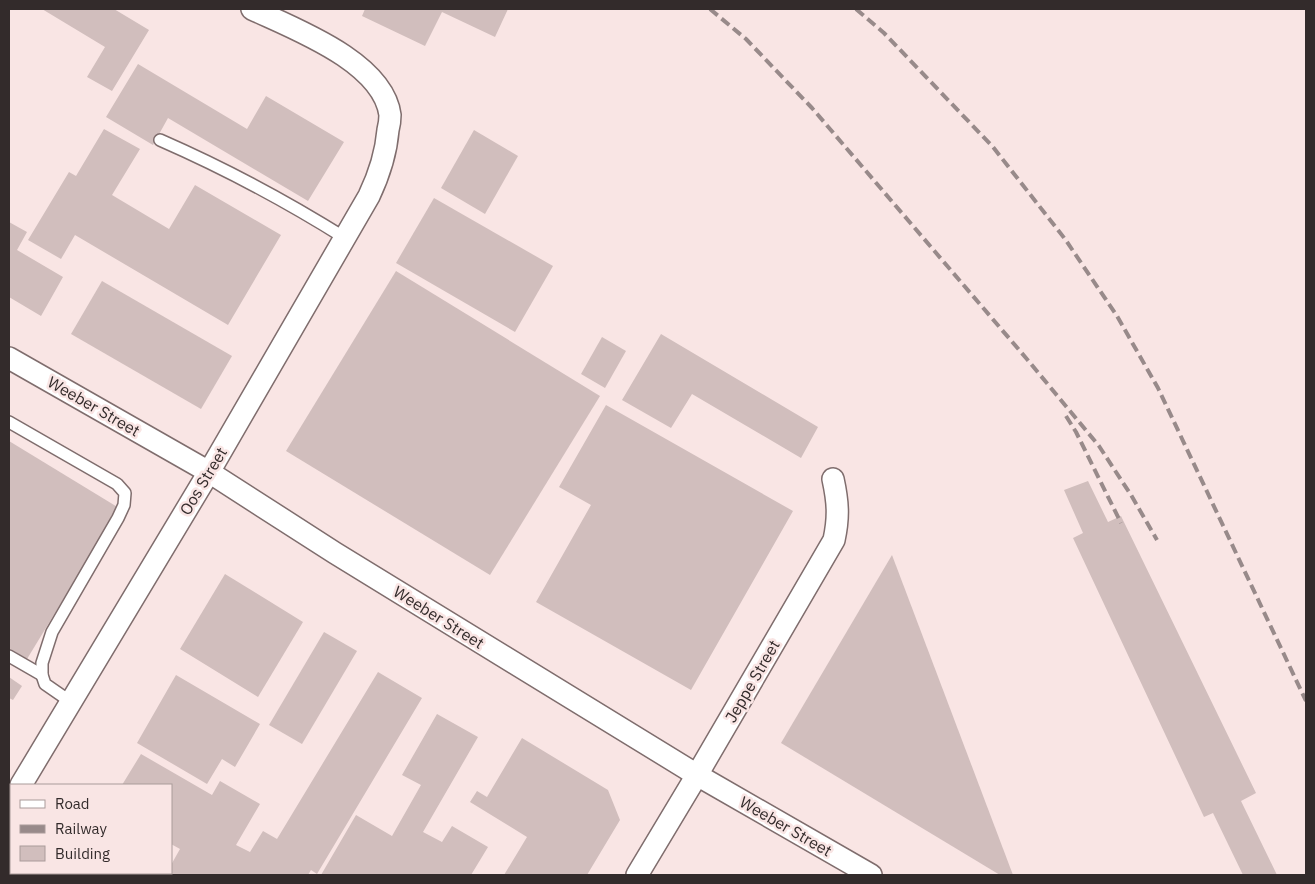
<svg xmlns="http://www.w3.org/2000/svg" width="1315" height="884" font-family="'IBM Plex Sans',sans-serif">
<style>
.building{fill:#d1bebd}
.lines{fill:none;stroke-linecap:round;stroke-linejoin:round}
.service-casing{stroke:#7f6d6d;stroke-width:14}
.minor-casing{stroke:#7f6d6d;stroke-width:24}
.service{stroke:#fff;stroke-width:11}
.minor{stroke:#fff;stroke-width:21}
.rail{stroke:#988a8a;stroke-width:4;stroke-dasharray:10 5;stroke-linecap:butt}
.labels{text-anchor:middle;stroke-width:5;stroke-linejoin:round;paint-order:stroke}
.street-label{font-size:16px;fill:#332b2b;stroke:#f9e5e4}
</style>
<rect width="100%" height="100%" fill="#f9e5e4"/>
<g class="building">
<polygon points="42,9 114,9 149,30 112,91 87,77 105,47"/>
<polygon points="365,9 508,9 495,37 442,12 425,46 362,16"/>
<polygon points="138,64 247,129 266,96 344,142 308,201 168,118 153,145 106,117"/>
<polygon points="104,129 140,149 112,195 169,229 195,185 281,235 228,325 75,235 61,259 28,240 69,172 76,176"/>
<polygon points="474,130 518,156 485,214 441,188"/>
<polygon points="434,198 553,266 515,332 396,263"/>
<polygon points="9,222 27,232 17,250 63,277 41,316 9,297"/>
<polygon points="396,271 600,396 490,575 286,451"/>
<polygon points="102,281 232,356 201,409 71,334"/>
<polygon points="661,334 818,427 801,458 692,394 671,428 622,400"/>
<polygon points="602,337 626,351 605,388 581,374"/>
<polygon points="606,405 793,511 691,690 536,602 591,505 559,487"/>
<polygon points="9,441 119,508 27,659 9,648"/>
<polygon points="1088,481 1108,522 1121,516 1256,793 1241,801 1277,875 1243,875 1213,813 1204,817 1073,538 1083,533 1064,490"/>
<polygon points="892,555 1013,875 1000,875 781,743"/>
<polygon points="225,574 303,622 258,697 180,649"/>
<polygon points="324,632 357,651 302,744 269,725"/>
<polygon points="378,672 422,698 317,874 311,870 308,875 165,875 167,873 171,873 171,865 180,849 171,844 171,785 122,785 141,754 212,795 220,781 260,804 236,845 250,852 263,831 277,839"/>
<polygon points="176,675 260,724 235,767 222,759 207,784 137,743"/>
<polygon points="9,677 22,686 13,700 9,698"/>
<polygon points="437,714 478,737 423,832 442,842 452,826 488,847 471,875 321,875 356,815 392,836 421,785 402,775"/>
<polygon points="522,738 608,790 620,820 587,875 504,875 527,837 470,802 477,791 487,797"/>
<polygon points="41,873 81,873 85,875 39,875"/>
</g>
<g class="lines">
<defs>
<g id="service">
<path d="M160,140C224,168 286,201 345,238"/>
<polyline points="9,422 117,484 125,493 124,505 118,518 52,632 42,663 42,675 45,684 71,702"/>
<polyline points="9,656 42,675"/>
</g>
<g id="minor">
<polyline points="9,358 209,472 335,553 697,775 871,875"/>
<path d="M21,785L209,472L369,196C379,175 386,154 388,130C389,126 390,120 390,115C383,62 295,29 252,9"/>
<polyline points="9,805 11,801"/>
<path d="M637,875L697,775L834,540C839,517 838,502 833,479"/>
</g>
</defs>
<use href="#service" class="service-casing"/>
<use href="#minor" class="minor-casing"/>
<use href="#service" class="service"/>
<use href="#minor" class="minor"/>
<g class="rail">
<polyline points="710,9 746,39 812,108 1026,358 1099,446 1131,495 1157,540"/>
<polyline points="856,9 884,33 993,147 1065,239 1117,316 1158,388 1306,701"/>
<polyline points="1066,416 1076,432 1121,523"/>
</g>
</g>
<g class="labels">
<g class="street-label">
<text transform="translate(94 406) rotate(30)" y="6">Weeber Street</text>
<text transform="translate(203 481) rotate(-59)" y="6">Oos Street</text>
<text transform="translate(439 617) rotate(32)" y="6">Weeber Street</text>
<text transform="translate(752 681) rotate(-60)" y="6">Jeppe Street</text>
<text transform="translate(786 826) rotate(30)" y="6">Weeber Street</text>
</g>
</g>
<rect width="1315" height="884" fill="none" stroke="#332b2b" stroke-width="20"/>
<rect x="10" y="784" width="162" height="90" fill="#f9e5e4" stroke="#aa9b9a"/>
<rect x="20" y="800" width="25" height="8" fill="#ffffff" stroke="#aa9b9a"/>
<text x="55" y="809" font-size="15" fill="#332b2b">Road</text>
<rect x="20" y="825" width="25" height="8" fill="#988a8a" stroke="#aa9b9a"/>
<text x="55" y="834" font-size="15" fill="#332b2b">Railway</text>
<rect x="20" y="846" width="25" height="15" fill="#d1bebd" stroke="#aa9b9a"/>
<text x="55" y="859" font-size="15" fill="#332b2b">Building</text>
</svg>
